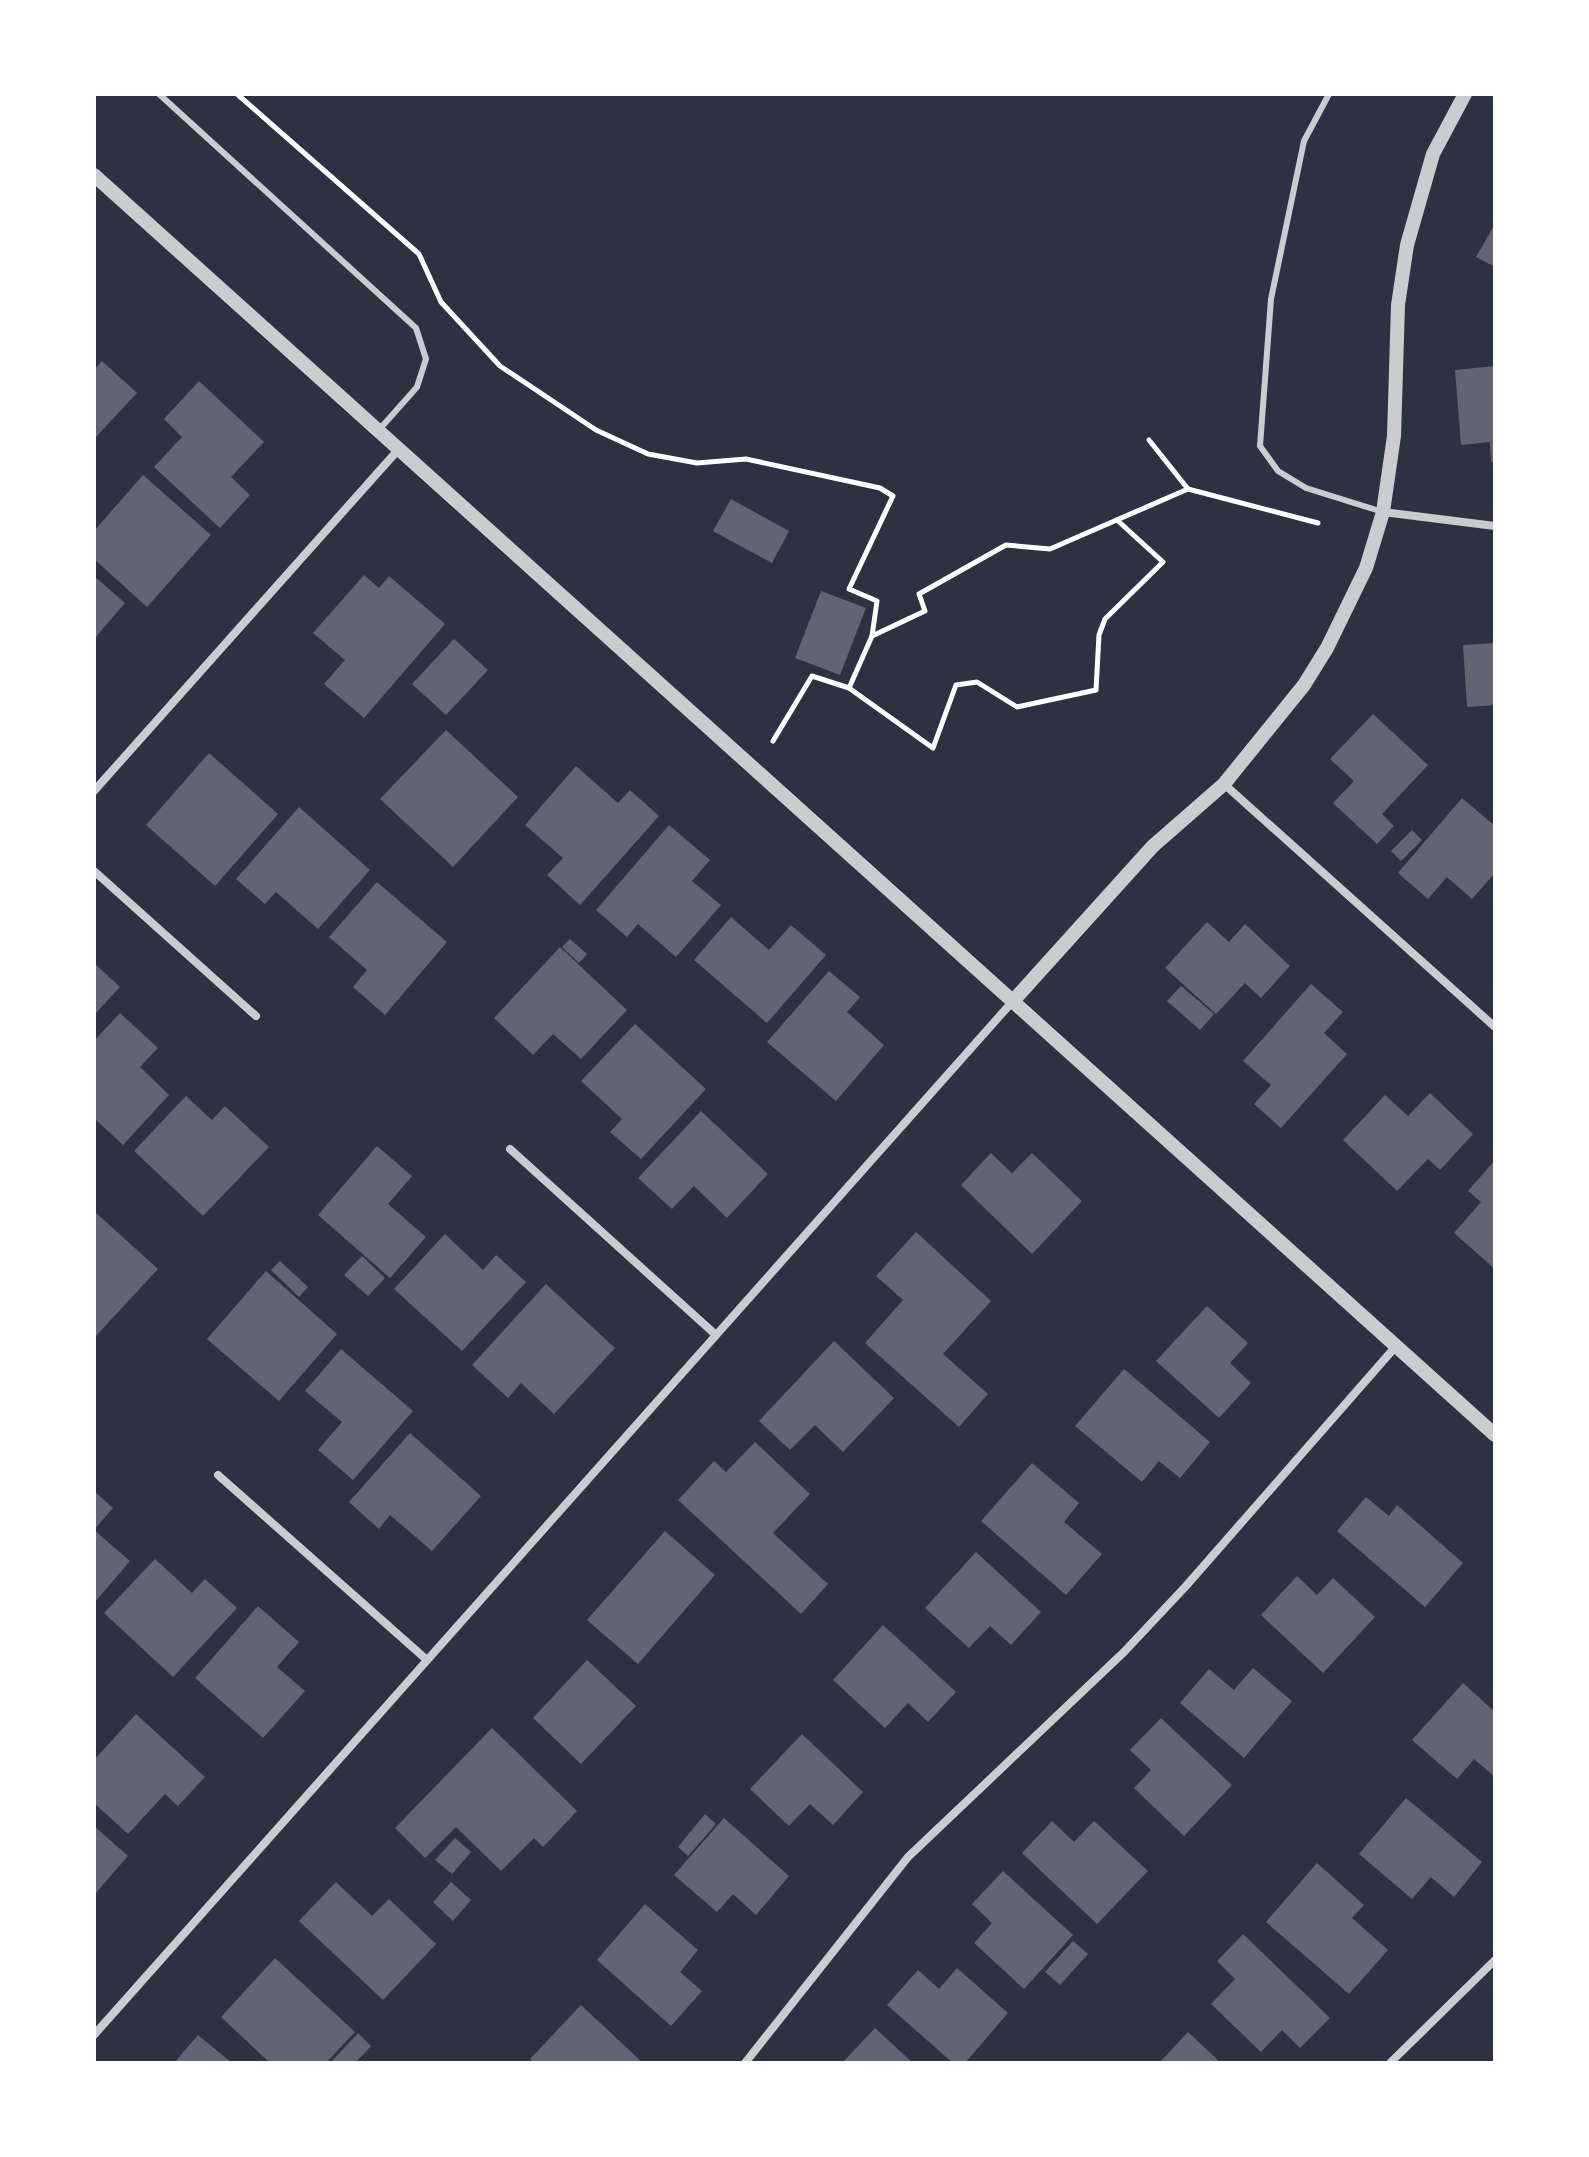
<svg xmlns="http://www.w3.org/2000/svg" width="1589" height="2157" font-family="'Work Sans',sans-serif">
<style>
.building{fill:#626471}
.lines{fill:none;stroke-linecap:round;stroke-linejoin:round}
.path{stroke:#fff;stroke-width:5}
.service{stroke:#caccd0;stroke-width:6}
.minor{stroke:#caccd0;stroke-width:8}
.tertiary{stroke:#caccd0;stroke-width:14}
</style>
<rect width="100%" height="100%" fill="#2d3142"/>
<g class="building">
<polygon points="1495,224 1495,267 1476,257"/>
<polygon points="102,361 137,393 94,439 94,370"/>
<polygon points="1495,366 1495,461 1491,462 1490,442 1461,445 1455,370"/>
<polygon points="199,381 264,442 231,477 250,495 220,528 154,467 182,437 164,419"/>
<polygon points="143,475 211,535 147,607 94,559 94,531"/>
<polygon points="731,499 789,531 772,563 713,531"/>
<polygon points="364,575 379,588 389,576 445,624 364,718 324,684 345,660 313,633"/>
<polygon points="94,576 125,603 94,639"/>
<polygon points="821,591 866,608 840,675 795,658"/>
<polygon points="454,639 488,670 446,715 412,684"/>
<polygon points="1495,643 1495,705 1467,707 1463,645"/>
<polygon points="1373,714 1428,765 1382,814 1394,826 1377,844 1333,803 1354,781 1330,759"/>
<polygon points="446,730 518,797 453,867 380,799"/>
<polygon points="209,753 278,814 215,886 146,825"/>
<polygon points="576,766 618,803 630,790 659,816 580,905 547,875 563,858 525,825"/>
<polygon points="1462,798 1495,826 1495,873 1472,899 1447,877 1428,899 1398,873"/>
<polygon points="299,807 370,870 318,929 276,892 265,904 236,879"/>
<polygon points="669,825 710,860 692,881 721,905 676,957 638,924 627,937 596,910"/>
<polygon points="1412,830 1422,840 1401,861 1391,851"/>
<polygon points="377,882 447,942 385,1015 353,987 367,970 329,937"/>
<polygon points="731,917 769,950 791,925 826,955 767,1023 694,960"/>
<polygon points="1207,922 1229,942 1245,924 1290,966 1261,998 1245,983 1216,1014 1165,968"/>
<polygon points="570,939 587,954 579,963 562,947"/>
<polygon points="560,947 627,1010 581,1059 553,1034 533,1055 494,1018"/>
<polygon points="94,963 120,987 94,1015"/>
<polygon points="829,971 860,997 847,1012 884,1045 836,1101 767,1042"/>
<polygon points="1311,984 1343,1012 1324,1033 1347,1054 1281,1128 1254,1104 1271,1085 1243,1061"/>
<polygon points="1181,986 1214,1014 1200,1030 1167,1001"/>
<polygon points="120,1013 158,1048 140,1067 169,1095 123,1145 94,1118 94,1041"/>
<polygon points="635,1024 706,1089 641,1159 610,1132 622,1119 581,1081"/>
<polygon points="1430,1093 1473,1134 1440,1170 1428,1159 1397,1191 1343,1140 1385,1095 1408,1116"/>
<polygon points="186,1096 212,1120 225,1106 269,1147 203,1216 134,1151"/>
<polygon points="701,1111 768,1174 727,1218 694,1186 672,1209 638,1178"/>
<polygon points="377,1146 412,1176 388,1204 426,1237 390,1278 318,1215"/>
<polygon points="991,1153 1012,1173 1032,1153 1082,1201 1032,1254 961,1185"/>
<polygon points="1495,1160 1495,1269 1454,1233 1481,1202 1468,1191"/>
<polygon points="94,1211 158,1269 94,1338"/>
<polygon points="916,1232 991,1301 943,1354 988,1394 959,1427 865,1343 903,1300 876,1276"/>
<polygon points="445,1234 483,1270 496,1255 526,1282 462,1351 394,1289"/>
<polygon points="362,1256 385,1278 368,1296 344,1275"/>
<polygon points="280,1261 308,1287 299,1297 271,1270"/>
<polygon points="266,1271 337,1334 279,1401 207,1339"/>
<polygon points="546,1284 615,1348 554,1414 521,1383 508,1398 472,1365"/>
<polygon points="1207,1306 1248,1343 1230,1363 1251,1383 1219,1418 1156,1361"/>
<polygon points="834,1341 894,1398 843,1452 815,1425 790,1450 759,1421"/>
<polygon points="341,1349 413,1411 353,1480 318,1450 342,1422 305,1391"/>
<polygon points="1124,1369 1210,1442 1180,1478 1159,1461 1142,1482 1075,1426"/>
<polygon points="410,1433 481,1496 432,1551 390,1515 379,1529 349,1502"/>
<polygon points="755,1442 810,1494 773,1533 828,1584 801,1614 678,1500 714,1461 726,1472"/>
<polygon points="1032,1463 1079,1503 1064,1522 1102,1554 1066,1595 981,1521"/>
<polygon points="94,1491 113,1508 94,1530"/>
<polygon points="1366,1497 1389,1516 1397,1505 1463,1563 1425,1607 1337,1531"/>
<polygon points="94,1530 130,1561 94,1603"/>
<polygon points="665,1531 715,1575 638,1664 587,1620"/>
<polygon points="976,1552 1041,1612 1011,1645 990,1626 969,1648 925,1608"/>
<polygon points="155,1559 192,1593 205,1579 237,1608 173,1677 104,1613"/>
<polygon points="1297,1576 1317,1595 1333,1578 1375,1617 1323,1673 1261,1615"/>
<polygon points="258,1606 299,1642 277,1667 305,1691 263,1738 195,1678"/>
<polygon points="883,1625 956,1692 928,1722 908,1703 885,1728 833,1680"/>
<polygon points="587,1660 636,1706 581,1764 533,1718"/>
<polygon points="1253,1668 1292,1701 1244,1758 1180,1703 1209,1669 1234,1690"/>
<polygon points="1463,1683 1495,1712 1495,1777 1474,1759 1457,1779 1412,1740"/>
<polygon points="136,1714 205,1777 178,1806 165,1794 128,1834 94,1803 94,1760"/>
<polygon points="1161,1718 1232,1785 1184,1836 1134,1788 1151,1770 1130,1750"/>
<polygon points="492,1728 577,1811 543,1847 534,1838 501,1871 456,1827 425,1858 395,1828"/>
<polygon points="802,1734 863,1792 833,1825 810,1804 789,1826 750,1789"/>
<polygon points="1406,1798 1482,1862 1454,1897 1431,1877 1412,1899 1359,1854"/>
<polygon points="705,1814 716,1824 688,1856 678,1847"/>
<polygon points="724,1818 789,1876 756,1915 733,1894 717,1912 674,1875"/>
<polygon points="1052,1821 1074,1842 1094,1821 1148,1871 1097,1924 1022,1853"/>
<polygon points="94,1826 128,1856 94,1895"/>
<polygon points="455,1838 471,1852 452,1874 435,1860"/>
<polygon points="1317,1863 1364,1905 1352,1918 1388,1950 1349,1994 1266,1922"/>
<polygon points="1003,1871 1073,1935 1024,1989 974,1943 992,1923 972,1904"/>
<polygon points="336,1882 372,1916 389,1899 436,1944 383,2000 299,1921"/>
<polygon points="451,1882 471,1900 453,1921 433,1902"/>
<polygon points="645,1904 698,1950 680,1972 702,1991 671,2026 597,1960"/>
<polygon points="1243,1934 1330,2018 1300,2048 1282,2030 1261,2052 1211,2004 1235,1979 1217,1961"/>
<polygon points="1073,1941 1088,1954 1060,1985 1045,1972"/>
<polygon points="275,1958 355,2032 326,2063 270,2063 221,2017"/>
<polygon points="957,1968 1008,2013 965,2063 953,2063 887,2005 918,1970 939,1989"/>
<polygon points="581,2005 643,2063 534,2063 530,2059"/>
<polygon points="875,2028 913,2063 842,2063"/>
<polygon points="1188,2032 1221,2063 1159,2063"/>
<polygon points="358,2033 371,2046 355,2063 330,2063"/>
<polygon points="198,2035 232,2063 174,2063"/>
</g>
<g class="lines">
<g class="path">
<polyline points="237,94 419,254 441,302 500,366 596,430 648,454 697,463 746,459 880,488 893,496 849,589 877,601 872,636"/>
<polyline points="1149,440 1188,489"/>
<polyline points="849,688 933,748 956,685 977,682 1017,707 1096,690 1099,635 1105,619 1163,562 1117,520"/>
<polyline points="773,741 812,676 849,688 872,636 925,611 919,594 1006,545 1050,549 1188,489 1318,523"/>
</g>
<g class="service">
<polyline points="159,94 416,328 426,359 417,387 378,431"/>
<polyline points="1329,94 1304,141 1271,299 1260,446 1278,471 1306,488 1383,512"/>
</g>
<g class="minor">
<polyline points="1383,512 1495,526"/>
<polyline points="1224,784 1495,1027"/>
<polyline points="94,791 398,450"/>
<polyline points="94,871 256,1016"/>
<polyline points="510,1149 716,1335"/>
<polyline points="218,1475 427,1660"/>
<polyline points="94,2035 1013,1001"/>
<polyline points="745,2063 908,1857 1124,1652 1186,1586 1397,1345"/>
<polyline points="1390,2063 1495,1960"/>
</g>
<g class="tertiary">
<polyline points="94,175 1495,1435"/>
<polyline points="1013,1001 1153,846 1224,784 1304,685 1327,648 1366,568 1383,512 1394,436 1398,305 1407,245 1433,154 1465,94"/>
</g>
</g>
<rect width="1589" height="2157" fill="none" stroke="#ffffff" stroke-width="192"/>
</svg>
